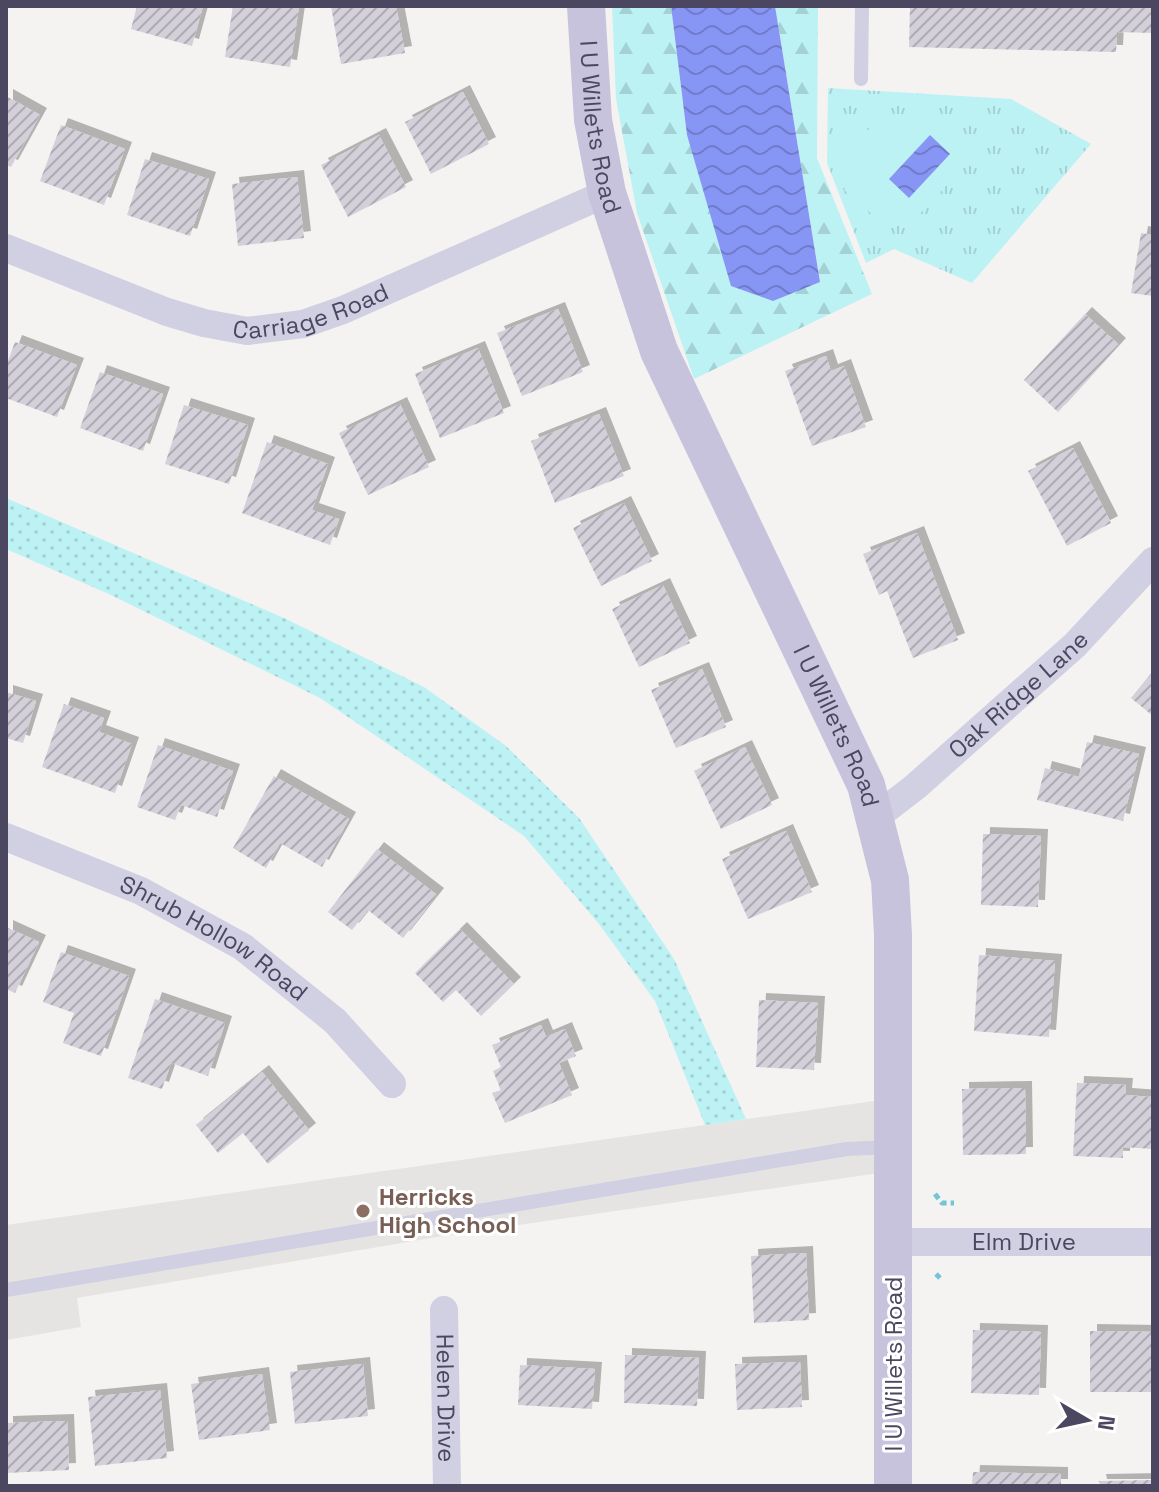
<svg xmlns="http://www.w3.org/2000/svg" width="1159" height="1492" font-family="'Space Grotesk',sans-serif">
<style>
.education{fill:#e5e4e3}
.grass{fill:url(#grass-dots)}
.forest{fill:url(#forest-firs)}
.park{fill:url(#park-tufts)}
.pitch{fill:#bdf2f4}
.water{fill:url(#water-waves)}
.building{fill:url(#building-hatch);filter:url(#shadow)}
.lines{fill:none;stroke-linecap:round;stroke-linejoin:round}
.path{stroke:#72c5d6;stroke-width:5;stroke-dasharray:6 4;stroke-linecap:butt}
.lane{stroke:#d1cfe2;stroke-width:14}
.street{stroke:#d1cfe2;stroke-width:28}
.secondary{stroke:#c7c3dc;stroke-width:38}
.education-dot{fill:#8d6e63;stroke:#fff;stroke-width:3}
.labels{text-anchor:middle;stroke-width:6;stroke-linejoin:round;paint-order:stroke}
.street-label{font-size:24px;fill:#4b4761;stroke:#fff}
.education-label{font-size:24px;font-weight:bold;fill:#785e54;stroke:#fff;text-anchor:start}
</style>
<defs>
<pattern id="grass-dots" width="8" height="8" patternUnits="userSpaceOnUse" patternTransform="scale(2)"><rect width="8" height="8" fill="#bdf2f4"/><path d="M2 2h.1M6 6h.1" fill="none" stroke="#a4d1d4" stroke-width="1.8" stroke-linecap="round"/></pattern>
<pattern id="forest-firs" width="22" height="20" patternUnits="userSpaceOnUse" patternTransform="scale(2)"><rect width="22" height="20" fill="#bdf2f4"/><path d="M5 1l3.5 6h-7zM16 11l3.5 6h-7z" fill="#a4d1d4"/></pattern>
<pattern id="park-tufts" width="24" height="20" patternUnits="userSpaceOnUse" patternTransform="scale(2)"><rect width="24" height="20" fill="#bdf2f4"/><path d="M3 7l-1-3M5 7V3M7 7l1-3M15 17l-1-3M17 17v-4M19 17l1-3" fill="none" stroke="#a4d1d4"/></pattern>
<pattern id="water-waves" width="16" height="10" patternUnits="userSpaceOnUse" patternTransform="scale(2)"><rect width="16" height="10" fill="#8795f5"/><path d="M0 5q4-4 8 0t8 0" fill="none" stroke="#707bca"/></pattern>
<pattern id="building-hatch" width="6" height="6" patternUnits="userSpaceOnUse" patternTransform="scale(2)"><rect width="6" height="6" fill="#d4d0da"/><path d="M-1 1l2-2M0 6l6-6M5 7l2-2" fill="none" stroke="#aeabb4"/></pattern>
<filter id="shadow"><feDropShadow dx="7" dy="-7" stdDeviation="0" flood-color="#0004"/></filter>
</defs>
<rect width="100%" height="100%" fill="#f4f3f1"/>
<polygon class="education" points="894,1098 893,1171 449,1235 77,1298 81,1327 6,1340 6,1225"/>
<polygon class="grass" points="6,498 284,618 424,687 506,746 579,818 674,959 746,1119 705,1125 655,1001 599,924 524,836 320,698 111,595 6,549"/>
<polygon class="forest" points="612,6 671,6 687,135 820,282 775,6 818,6 817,158 872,294 694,379 637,213 616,99"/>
<polygon class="park" points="828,88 1011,99 1091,144 972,283 894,249 866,263 827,163"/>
<polygon class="pitch" points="918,99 978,151 906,229 888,214 881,222 844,190 856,175 829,152 852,125 864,135 886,109 900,120"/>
<g class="water">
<polygon points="671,6 775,6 820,282 773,301 731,286 687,135"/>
<polygon points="930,135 950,154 909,198 889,179"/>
</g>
<g class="building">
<polygon points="137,6 203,6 192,46 131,29"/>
<polygon points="233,6 299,6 290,67 225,57"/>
<polygon points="331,6 396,6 405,53 341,64"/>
<polygon points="910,6 1153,6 1153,33 1117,32 1116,52 909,47"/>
<polygon points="463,92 489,144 431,174 405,122"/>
<polygon points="6,96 40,115 11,167 6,165"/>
<polygon points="61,125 125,149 104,205 40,181"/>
<polygon points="379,135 406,187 348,217 321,165"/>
<polygon points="145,159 209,179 190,236 127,215"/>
<polygon points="297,177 304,238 238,246 232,184"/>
<polygon points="1141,233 1153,235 1153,296 1131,293"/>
<polygon points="558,309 583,372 522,396 497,333"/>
<polygon points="1085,314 1119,345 1058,412 1024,380"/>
<polygon points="15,342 77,365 57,417 6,398 6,366"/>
<polygon points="478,348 504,413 440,438 415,374"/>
<polygon points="826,356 831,371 844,366 866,427 812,446 785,371"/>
<polygon points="100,372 163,394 143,451 80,428"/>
<polygon points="400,404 429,467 368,495 339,433"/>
<polygon points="184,405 248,425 229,484 165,464"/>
<polygon points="599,414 624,476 555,503 531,441"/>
<polygon points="267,442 328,464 312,510 339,519 330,545 242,513"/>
<polygon points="1073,448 1111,523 1067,546 1028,471"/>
<polygon points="624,503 652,561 601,586 573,528"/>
<polygon points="917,533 958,640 913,658 887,591 879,595 863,554"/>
<polygon points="663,585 690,643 639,667 612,609"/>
<polygon points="702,669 726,727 676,748 651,690"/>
<polygon points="1153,671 1153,716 1131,698"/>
<polygon points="6,692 36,701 23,743 6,738"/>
<polygon points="64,704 104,718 99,732 132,744 115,793 42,767"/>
<polygon points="1087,742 1139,754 1123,821 1037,800 1045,768 1079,777"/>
<polygon points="158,745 233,771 217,817 181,805 175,820 137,807"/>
<polygon points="745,747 772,805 721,829 694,771"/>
<polygon points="274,776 349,819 322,867 280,843 266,868 233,848"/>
<polygon points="786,831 812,892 748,919 722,859"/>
<polygon points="983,834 1041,836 1038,907 981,905"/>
<polygon points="377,849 437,895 403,938 368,910 352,930 328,912"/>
<polygon points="6,927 39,942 15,993 6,989"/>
<polygon points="460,929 514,984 481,1016 456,990 443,1002 415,973"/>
<polygon points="61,952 129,976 101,1056 63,1043 74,1013 43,1002"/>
<polygon points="979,955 1055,961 1049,1037 974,1031"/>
<polygon points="155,999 225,1023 208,1076 171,1063 162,1089 128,1078"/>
<polygon points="759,1000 818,1003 814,1070 756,1067"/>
<polygon points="541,1025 546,1037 565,1029 576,1056 559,1063 572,1095 505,1123 492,1093 501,1090 493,1071 501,1067 492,1045"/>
<polygon points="262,1072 309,1130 268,1164 243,1133 218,1153 196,1125"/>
<polygon points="1077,1083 1126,1085 1125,1095 1153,1097 1152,1149 1123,1147 1123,1158 1073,1156"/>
<polygon points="1025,1088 1026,1154 963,1155 962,1089"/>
<polygon points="806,1253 809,1320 754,1323 751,1256"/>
<polygon points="973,1330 1041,1332 1039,1395 971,1393"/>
<polygon points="1090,1331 1153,1332 1153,1392 1090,1392"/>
<polygon points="625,1355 699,1358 697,1406 624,1403"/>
<polygon points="800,1362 802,1407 737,1410 735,1364"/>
<polygon points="363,1364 368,1416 295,1424 290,1372"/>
<polygon points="520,1365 595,1369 592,1409 518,1405"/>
<polygon points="262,1374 270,1430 199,1440 191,1384"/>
<polygon points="160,1390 167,1458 95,1466 88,1397"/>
<polygon points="67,1421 69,1470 6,1473 6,1423"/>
<polygon points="973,1472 1061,1474 1061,1486 972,1486"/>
<polygon points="1153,1480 1153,1486 1100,1486 1099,1481"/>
</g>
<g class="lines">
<g class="path">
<polyline points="935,1194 942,1203 954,1203"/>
<polyline points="936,1274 940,1278"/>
</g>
<g class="lane">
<polyline points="861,79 862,6"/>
<polyline points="6,1290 847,1149 890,1147"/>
</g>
<g class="street">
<path id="s1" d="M6,248L167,312L204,323L247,331L303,324L343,310L607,193"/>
<path id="s2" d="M876,817L915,787L1075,645L1153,561"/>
<path id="s3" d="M6,837L141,891L243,947L335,1021L392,1084"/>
<path id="s4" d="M894,1242H1153"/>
<path id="s5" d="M444,1310L447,1486"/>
</g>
<path class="secondary" id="s6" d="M586,6L593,120L607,193L659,351L866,785L890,880L893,935V1486"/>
</g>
<circle class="education-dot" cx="363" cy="1211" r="8"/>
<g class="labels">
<g class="street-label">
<text dy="8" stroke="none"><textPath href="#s6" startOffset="122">I U Willets Road</textPath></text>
<text dy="8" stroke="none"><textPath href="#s1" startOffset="322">Carriage Road</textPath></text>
<text dy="8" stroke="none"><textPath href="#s2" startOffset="188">Oak Ridge Lane</textPath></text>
<text dy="8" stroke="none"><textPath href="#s6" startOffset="770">I U Willets Road</textPath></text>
<text dy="8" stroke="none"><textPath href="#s3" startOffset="232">Shrub Hollow Road</textPath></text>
<text dy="8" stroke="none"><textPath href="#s4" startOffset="130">Elm Drive</textPath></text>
<text transform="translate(894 1364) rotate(-90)" y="8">I U Willets Road</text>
<text dy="8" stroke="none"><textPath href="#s5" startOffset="88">Helen Drive</textPath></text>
</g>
<g class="education-label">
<text x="379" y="1205">Herricks<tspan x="379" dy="28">High School</tspan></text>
</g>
</g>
<rect width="1159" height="1492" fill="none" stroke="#4b4761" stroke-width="16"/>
<g transform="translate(1087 1420) rotate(99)" stroke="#ffffff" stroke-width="6" paint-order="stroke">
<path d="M0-6L14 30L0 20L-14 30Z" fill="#4b4761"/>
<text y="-12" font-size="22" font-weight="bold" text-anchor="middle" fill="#4b4761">N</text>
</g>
</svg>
